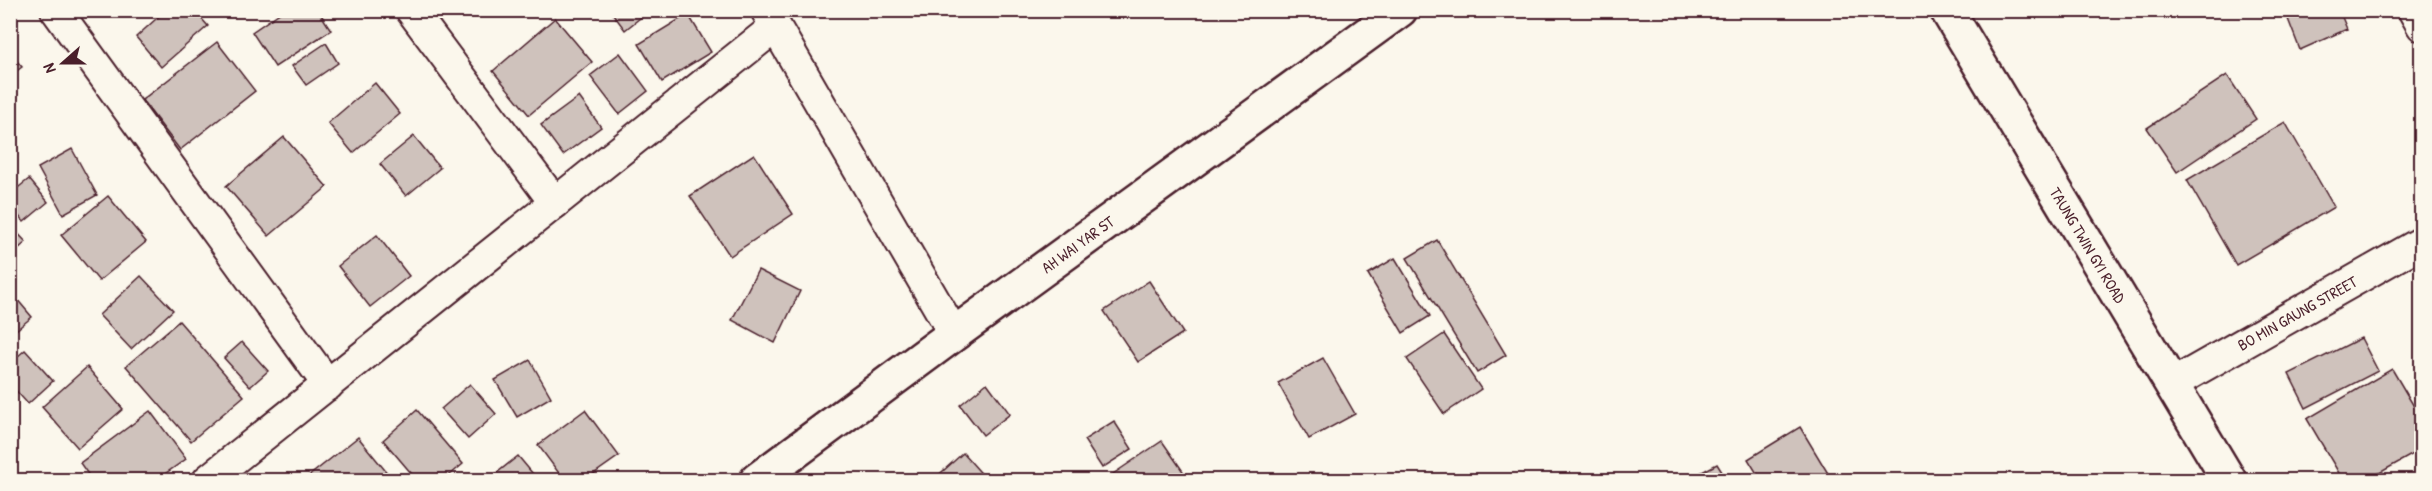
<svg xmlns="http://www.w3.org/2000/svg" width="2432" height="491" font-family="'Patrick Hand',sans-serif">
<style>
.building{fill:#cfc2bc;stroke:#4a1f2b;stroke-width:1.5}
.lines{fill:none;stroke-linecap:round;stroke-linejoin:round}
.minor-casing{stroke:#4a1f2b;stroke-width:34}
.tertiary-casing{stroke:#4a1f2b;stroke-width:38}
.trunk-casing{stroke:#4a1f2b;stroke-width:38}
.minor{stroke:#fbf7ec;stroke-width:30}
.tertiary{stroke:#fbf7ec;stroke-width:33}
.trunk{stroke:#fbf7ec;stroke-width:33}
.labels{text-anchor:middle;stroke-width:4.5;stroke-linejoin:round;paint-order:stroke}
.street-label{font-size:16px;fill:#4a1f2b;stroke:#fbf7ec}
</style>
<rect width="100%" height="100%" fill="#fbf7ec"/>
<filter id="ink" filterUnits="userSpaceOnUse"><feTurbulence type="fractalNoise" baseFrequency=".0167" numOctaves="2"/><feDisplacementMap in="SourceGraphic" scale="12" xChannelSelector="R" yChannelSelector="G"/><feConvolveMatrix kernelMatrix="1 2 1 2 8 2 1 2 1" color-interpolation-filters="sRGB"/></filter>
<g filter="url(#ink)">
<g class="building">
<polygon points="166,10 194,10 208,26 161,67 136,37"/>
<polygon points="284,10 318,10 331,30 275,67 252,32"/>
<polygon points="610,10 650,10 625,30"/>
<polygon points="2308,10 2339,10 2347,29 2300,50 2288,19"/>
<polygon points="688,14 711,52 662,82 639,44"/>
<polygon points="555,18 592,62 529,115 493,71"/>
<polygon points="217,42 255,91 180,150 142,100"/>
<polygon points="326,43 338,63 306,85 292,66"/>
<polygon points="10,53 22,67 10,76"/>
<polygon points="620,53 648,91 619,114 590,76"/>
<polygon points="2227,75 2256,119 2177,172 2147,128"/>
<polygon points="375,83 400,114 353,153 328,123"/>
<polygon points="579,97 601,127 563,155 541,125"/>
<polygon points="2285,122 2334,207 2236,265 2187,180"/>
<polygon points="414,136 440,168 406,196 380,164"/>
<polygon points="284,137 327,187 269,236 226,186"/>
<polygon points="72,149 97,195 63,214 38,168"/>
<polygon points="754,154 793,214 730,256 690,196"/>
<polygon points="29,179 48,202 24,222 10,206 10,194"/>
<polygon points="108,196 146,242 99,281 61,235"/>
<polygon points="10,225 26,242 10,256"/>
<polygon points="377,235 409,276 370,307 338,266"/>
<polygon points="1437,240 1506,355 1477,373 1407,258"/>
<polygon points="1395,258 1430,316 1403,333 1368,274"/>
<polygon points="758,270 800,291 775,343 732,320"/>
<polygon points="141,276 173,310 131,349 99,315"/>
<polygon points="1149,281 1183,333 1138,362 1104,311"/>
<polygon points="10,291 32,317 10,335"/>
<polygon points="179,321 244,396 191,441 126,366"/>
<polygon points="1444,334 1481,389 1444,414 1407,359"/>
<polygon points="2361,338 2378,371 2306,408 2289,374"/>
<polygon points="242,342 268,371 250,387 224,358"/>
<polygon points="25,350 53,381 28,404 10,384 10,363"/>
<polygon points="1323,358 1355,414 1309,439 1278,383"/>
<polygon points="530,360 551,397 517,417 495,380"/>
<polygon points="87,367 123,409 78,448 42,407"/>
<polygon points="2392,369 2422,420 2422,449 2367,480 2343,480 2307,419"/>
<polygon points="987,383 1010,414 983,435 960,405"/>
<polygon points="470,384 496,414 468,439 441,409"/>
<polygon points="417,410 463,464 444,480 417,480 383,440"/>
<polygon points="585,410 619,456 585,480 564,480 538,445"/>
<polygon points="150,411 186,459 156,480 92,480 80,463"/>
<polygon points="1114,421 1132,449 1102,468 1084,440"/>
<polygon points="1800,427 1832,480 1761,480 1748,459"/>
<polygon points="358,437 393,480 304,480"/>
<polygon points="1162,441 1189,480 1109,480 1107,478"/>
<polygon points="963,453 987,480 933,480"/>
<polygon points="518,456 538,480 488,480"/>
<polygon points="1717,464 1727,480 1687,480"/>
</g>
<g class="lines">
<defs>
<g id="minor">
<polyline points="56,10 328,385"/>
<polyline points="411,10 555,203"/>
<polyline points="766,10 954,334"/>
<polyline points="2413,10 2422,26"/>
<path id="s1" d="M2172,384L2422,242"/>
<polyline points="208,480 775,27"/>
</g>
<g id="tertiary">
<path id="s2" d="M757,480L954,334L1400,10"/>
</g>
<g id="trunk">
<path id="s3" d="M1947,10L2229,480"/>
</g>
</defs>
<use href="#minor" class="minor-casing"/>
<use href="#tertiary" class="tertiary-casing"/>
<use href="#trunk" class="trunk-casing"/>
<use href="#minor" class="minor"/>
<use href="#tertiary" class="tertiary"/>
<use href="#trunk" class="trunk"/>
</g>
</g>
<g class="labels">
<g class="street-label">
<text dy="6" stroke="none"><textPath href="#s2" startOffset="398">AH WAI YAR ST</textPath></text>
<text dy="6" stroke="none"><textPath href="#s3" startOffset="274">TAUNG TWIN GYI ROAD</textPath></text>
<text dy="6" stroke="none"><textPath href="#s1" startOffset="144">BO MIN GAUNG STREET</textPath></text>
</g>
</g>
<rect width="2432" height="491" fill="none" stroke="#fbf7ec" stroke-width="36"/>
<rect x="18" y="18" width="2396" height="455" fill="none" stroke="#4a1f2b" stroke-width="2" filter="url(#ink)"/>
<g transform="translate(63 63) rotate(249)" stroke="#fbf7ec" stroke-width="4.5" paint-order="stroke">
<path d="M0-4.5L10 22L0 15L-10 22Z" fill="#4a1f2b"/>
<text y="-9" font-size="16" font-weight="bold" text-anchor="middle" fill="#4a1f2b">N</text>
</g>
</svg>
